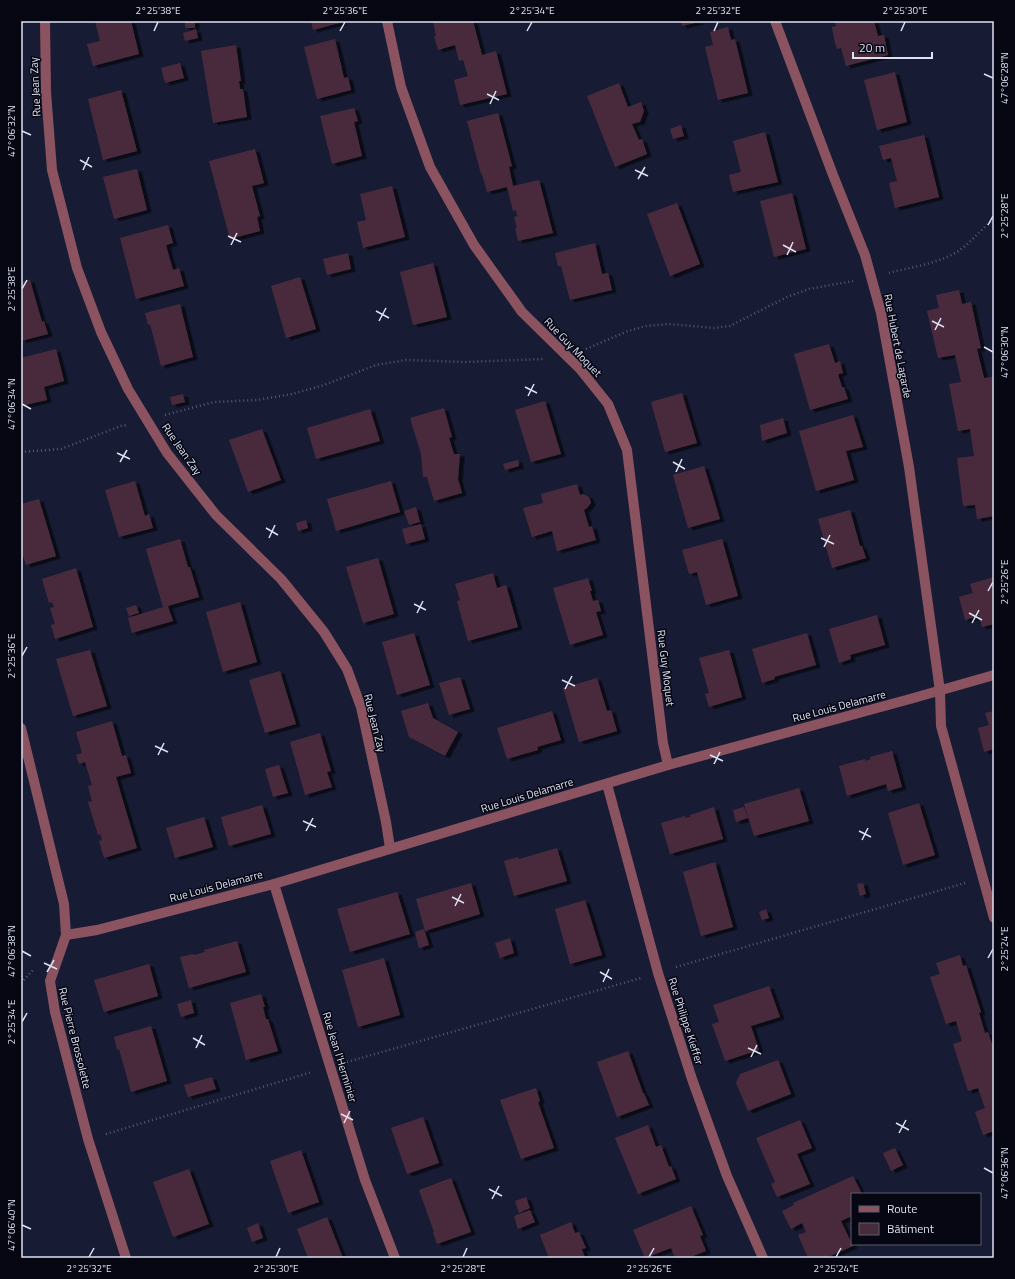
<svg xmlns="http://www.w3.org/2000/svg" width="1015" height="1279" font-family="'Titillium Web',sans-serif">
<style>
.building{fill:#492c3c;filter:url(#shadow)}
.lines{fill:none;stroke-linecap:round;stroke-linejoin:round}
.path{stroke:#555a70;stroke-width:2.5;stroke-dasharray:1 3;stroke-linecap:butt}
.street{stroke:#8b535f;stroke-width:10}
.ticks{fill:none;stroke:#dde2f3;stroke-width:1.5}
.labels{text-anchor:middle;stroke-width:3;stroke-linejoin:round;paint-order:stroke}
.street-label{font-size:11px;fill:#dde2f3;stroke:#060712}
.neatline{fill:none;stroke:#dde2f3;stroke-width:1.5}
.ticks-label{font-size:10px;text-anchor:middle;fill:#dde2f3}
</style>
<defs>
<filter id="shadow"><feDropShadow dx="4.5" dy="2.5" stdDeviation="0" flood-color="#0009"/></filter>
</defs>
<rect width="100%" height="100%" fill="#171b34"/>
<g class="building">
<polygon points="95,21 131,21 139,54 93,66 87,44 100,41"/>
<rect x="185" y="21" width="10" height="7"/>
<polygon points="311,21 343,21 343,22 313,30"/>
<polygon points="433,21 473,21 482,55 496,51 507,94 460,105 454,80 468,76 463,60 459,61 455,45 438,50 434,36 436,36"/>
<polygon points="681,21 699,21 699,22 682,26"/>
<polygon points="835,21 874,21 878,36 884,35 888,55 846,66 841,48 837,49 834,39 832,27 836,26"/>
<polygon points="728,27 731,40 735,39 748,93 718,100 705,47 713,45 710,32"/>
<polygon points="196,29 198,38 185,41 183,33"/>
<polygon points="335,39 344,78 348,77 351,90 317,99 304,47"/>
<polygon points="236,45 241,81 239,81 240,89 243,89 247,117 213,123 201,51"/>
<polygon points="180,63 184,78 165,83 161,68"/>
<polygon points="895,72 907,122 877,130 864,80"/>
<polygon points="619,83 628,107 641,102 644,111 640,122 632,124 639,140 642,139 647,154 615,167 587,96"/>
<polygon points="121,90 137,151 103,160 88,99"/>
<polygon points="354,108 358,121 354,122 362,156 332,164 320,116"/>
<polygon points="498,113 512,166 509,167 513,186 539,180 553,233 518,241 515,228 517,228 514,217 517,216 516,210 513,211 507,187 487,192 482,174 481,174 467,121"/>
<polygon points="681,125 684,136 673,139 670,129"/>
<polygon points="765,132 778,182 733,192 729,175 741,172 733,141"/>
<polygon points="924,135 939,197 895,208 889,183 897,181 891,158 883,160 879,146"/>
<polygon points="255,149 264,183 252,186 260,216 257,217 260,231 230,239 209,161"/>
<polygon points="137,169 147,210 114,219 103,177"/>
<polygon points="392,186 405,237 363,248 357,222 366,220 360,194"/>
<polygon points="792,193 806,249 774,257 760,201"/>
<polygon points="677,203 700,264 670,276 647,214"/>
<polygon points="168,225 173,243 166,245 173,270 179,268 184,286 136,299 120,238"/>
<polygon points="595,243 602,274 608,273 612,290 570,300 561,266 558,266 555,253"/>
<polygon points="348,253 351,269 327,275 323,259"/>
<polygon points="433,263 447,317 413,325 400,272"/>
<polygon points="300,277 316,329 286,338 271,286"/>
<polygon points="30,280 42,322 44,321 48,334 21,341 21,282"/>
<polygon points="959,290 962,304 971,302 981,348 977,349 984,378 992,377 994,390 994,425 993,425 994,432 994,516 977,519 975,505 963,506 957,458 974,456 970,429 958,431 949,384 961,382 958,368 955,355 938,358 927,311 939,308 936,295"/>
<polygon points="180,304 193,357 161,366 150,324 148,325 145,313"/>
<polygon points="829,344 835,363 840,361 843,373 838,374 842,387 844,387 848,399 810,410 794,354"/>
<polygon points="56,349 64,381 44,387 47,400 21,406 21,358"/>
<polygon points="682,393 697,443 665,452 651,402"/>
<polygon points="183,394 185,402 172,405 170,397"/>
<polygon points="545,401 561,454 531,462 515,410"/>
<polygon points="444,408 452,437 449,438 454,454 460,454 458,479 462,493 434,501 427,477 423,477 421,454 410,418"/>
<polygon points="370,409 380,441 316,459 307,428"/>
<polygon points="853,415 863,447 846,451 854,480 816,491 799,431"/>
<polygon points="783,418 787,433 762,441 760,425"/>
<polygon points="262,429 281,480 248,492 229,440"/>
<polygon points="518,460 519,466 505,470 503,464"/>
<polygon points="704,466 720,519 688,528 673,475"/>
<polygon points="135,481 145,516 149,514 153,528 119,537 105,490"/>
<polygon points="391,481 400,512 336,531 327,499"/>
<polygon points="577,484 580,495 583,494 589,497 591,503 587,508 584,510 589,527 592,526 596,540 557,551 552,531 532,537 523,508 543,503 541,494"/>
<polygon points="39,499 56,556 26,565 21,550 21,504"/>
<polygon points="416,507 420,522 409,525 404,511"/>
<polygon points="850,510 860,546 862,546 866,558 832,568 818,519"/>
<polygon points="306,520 308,528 298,531 296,523"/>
<polygon points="421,524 425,539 406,544 402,529"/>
<polygon points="180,539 188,567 190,567 199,597 168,606 173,621 132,633 128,618 163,607 146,549"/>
<polygon points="722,539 738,596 706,605 697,572 689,574 682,550"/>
<polygon points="378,558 394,614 363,623 346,567"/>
<polygon points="76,568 93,627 55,639 51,625 55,624 50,608 54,607 52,602 49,603 42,579"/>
<polygon points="493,573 497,588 506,585 518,627 468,641 457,601 460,600 455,584"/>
<polygon points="994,577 994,624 982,627 979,616 965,620 959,597 973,593 970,584"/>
<polygon points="588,578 592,591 590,591 593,601 598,600 601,611 596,612 603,635 570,645 553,588"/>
<polygon points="240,602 257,662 223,672 206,612"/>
<polygon points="136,605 139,613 129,616 126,608"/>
<polygon points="877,615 885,645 850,655 851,659 839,663 829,629"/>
<polygon points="414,633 430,685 397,695 382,642"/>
<polygon points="807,633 816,665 774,677 775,679 762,683 752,649"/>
<polygon points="90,650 107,706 73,716 56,659"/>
<polygon points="729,650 742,697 709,707 705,694 709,693 699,658"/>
<polygon points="280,671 296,724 265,733 249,680"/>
<polygon points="460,677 470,709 449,715 439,683"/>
<polygon points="597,678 607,711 611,710 617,731 579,742 563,688"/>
<polygon points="428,703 433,718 458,732 445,756 409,737 401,711"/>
<polygon points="552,711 561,740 537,747 538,750 507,759 497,728"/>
<polygon points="994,711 994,749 984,752 978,728 989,725 985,713"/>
<polygon points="112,721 122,756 126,755 131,773 116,777 137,848 104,858 99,841 102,840 100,834 98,835 88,802 92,801 88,786 92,785 85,762 79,764 76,755 82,753 76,732"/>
<polygon points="320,733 331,771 327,772 332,787 305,795 290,742"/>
<polygon points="892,751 902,787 888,791 886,784 847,796 839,766 865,759 866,761 871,759 870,757"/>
<polygon points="279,765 288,793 273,797 265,769"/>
<polygon points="799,788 809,821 754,836 744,804"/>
<polygon points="919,803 935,855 903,865 888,813"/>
<polygon points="262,805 271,834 229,846 221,817"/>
<polygon points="714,807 723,839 670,854 661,823 685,816 685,818 690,817 690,815"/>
<polygon points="744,807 748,818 736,822 733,810"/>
<polygon points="204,817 213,847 175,858 166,828"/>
<polygon points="557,848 567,881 514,896 504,861 518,857 519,859"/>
<polygon points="715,862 733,927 701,936 683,872"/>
<polygon points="471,883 480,914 425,931 416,899"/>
<polygon points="863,883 866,894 860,896 857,884"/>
<polygon points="397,892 410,934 350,952 337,909"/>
<polygon points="585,900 602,955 570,964 555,909"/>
<polygon points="766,909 769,918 762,920 759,912"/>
<polygon points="424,929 429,945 419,948 415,932"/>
<polygon points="510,938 514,953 500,958 495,943"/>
<polygon points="237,941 246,972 189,988 180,957 193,954 194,955 205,952 204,950"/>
<polygon points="960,955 963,966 966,965 981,1012 979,1013 985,1033 988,1032 994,1050 994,1131 983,1135 975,1112 985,1108 978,1088 968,1091 953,1044 962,1041 956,1021 946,1024 930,977 940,974 936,963"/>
<polygon points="384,958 400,1015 358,1027 342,970"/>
<polygon points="149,964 158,996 104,1012 94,980"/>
<polygon points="769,986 780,1017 751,1026 759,1050 725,1061 712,1024 719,1022 713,1005"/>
<polygon points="261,994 265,1007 263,1007 266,1019 268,1019 278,1051 246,1060 230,1003"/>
<polygon points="191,1000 194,1013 181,1017 177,1004"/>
<polygon points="151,1026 167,1081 131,1092 119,1049 117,1050 114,1037"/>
<polygon points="628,1051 643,1093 644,1093 649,1105 617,1117 597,1062"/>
<polygon points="778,1060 791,1094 748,1111 736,1083 740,1074"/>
<polygon points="212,1077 216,1089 188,1097 184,1085"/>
<polygon points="536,1088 540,1101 538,1102 554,1148 521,1159 500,1100"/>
<polygon points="423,1117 439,1163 407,1174 391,1128"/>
<polygon points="800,1120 812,1148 797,1154 810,1184 777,1197 771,1184 775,1182 756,1138"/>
<polygon points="648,1125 656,1147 661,1145 669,1167 671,1166 676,1179 638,1194 615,1138"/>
<polygon points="895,1148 903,1165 891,1171 883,1153"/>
<polygon points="301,1150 319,1202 288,1213 270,1161"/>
<polygon points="189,1169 209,1224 173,1237 153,1182"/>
<polygon points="853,1176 862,1194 852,1194 852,1216 841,1221 853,1246 826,1258 808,1258 798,1235 806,1232 802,1223 791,1229 782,1211 794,1205 793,1203"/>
<polygon points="451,1178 471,1232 437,1244 433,1232 434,1232 419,1190"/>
<polygon points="526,1197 530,1208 519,1213 515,1201"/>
<polygon points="691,1206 703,1235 700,1236 706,1251 688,1258 675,1258 671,1248 645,1258 633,1230"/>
<polygon points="530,1210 535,1222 518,1229 514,1216"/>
<polygon points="327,1217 343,1258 308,1258 297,1229"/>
<polygon points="571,1222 575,1233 579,1232 586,1248 582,1249 585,1258 549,1258 540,1235"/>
<polygon points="258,1223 263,1238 252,1242 247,1228"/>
</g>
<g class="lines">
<g class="path">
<path d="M889,273C911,267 937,264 957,252C971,243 981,229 994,219"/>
<polyline points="586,349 628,331 646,326 669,324 714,328 730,326 787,297 809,289 853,281"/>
<polyline points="165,415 214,402 257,400 292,394 324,385 376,365 406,360 465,362 543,359"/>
<polyline points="21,452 61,449 121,426 128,425"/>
<polyline points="676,967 965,883"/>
<polyline points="21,983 33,970"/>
<polyline points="347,1062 641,978"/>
<polyline points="106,1134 312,1072"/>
</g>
<g class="street">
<polyline points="45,21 46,92 52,170 77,268 101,332 128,389 167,453 216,515 281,579 324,632 347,669 361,707 386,822 390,848"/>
<polyline points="387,21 401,87 430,167 474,245 522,312 580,369 608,404 627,450 663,743 668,765"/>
<polyline points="775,21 833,175 865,255 881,313 909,467 940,691 941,726 994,918"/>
<polyline points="21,728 64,904 66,935 50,981 55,1012 88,1139 126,1258"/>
<polyline points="607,784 658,973 692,1079 727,1176 763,1258"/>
<polyline points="274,884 365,1180 395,1258"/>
<polyline points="66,935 97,930 274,884 668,765 910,699 994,675"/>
</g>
</g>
<path class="ticks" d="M154,31L158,22M340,31L345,22M527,31L532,22M714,31L718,22M901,31L905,22M984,74L993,78M487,94L499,100M490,104L496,91M22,131L31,135M80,160L92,167M83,170L89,157M635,170L648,176M638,179L645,167M988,225L993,216M228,236L241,242M231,245L237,233M783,245L796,252M787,255L793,242M22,289L27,280M376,311L389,318M379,321L386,308M932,321L944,327M935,330L941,318M984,347L993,352M525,387L537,393M528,396L534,384M22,404L31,409M117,453L130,459M120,462L127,450M673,462L685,469M676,472L682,459M266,528L278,535M269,538L275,525M821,538L834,544M824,547L830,535M988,591L993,582M414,604L426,610M417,613L423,601M969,613L982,620M972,623L979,610M22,656L27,647M562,680L575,686M565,689L572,676M155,746L168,752M158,755L164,743M710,755L723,761M714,764L720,752M303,821L316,827M306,831L313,818M859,831L871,837M862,840L868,828M452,897L464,903M455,906L461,894M22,951L31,956M988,958L993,949M44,963L57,969M47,972L54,960M600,972L612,979M603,982L609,969M22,1022L27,1013M193,1038L205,1045M196,1048L202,1035M748,1048L761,1054M751,1057L757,1045M341,1114L353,1120M344,1123L350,1111M896,1123L909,1130M899,1133L906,1120M984,1168L993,1173M489,1189L502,1196M492,1199L499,1186M22,1225L31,1229M89,1257L94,1248M276,1257L280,1248M463,1257L467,1248M649,1257L654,1248M836,1257L841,1248"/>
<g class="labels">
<g class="street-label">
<text transform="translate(35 87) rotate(-93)" y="4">Rue Jean Zay</text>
<text transform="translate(898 346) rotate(79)" y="4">Rue Hubert de Lagarde</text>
<text transform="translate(573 347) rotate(46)" y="4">Rue Guy Moquet</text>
<text transform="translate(182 449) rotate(55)" y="4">Rue Jean Zay</text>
<text transform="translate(666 668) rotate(83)" y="4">Rue Guy Moquet</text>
<text transform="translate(839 706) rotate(-15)" y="4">Rue Louis Delamarre</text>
<text transform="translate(375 723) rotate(76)" y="4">Rue Jean Zay</text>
<text transform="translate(527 795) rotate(-17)" y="4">Rue Louis Delamarre</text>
<text transform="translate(216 886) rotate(-15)" y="4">Rue Louis Delamarre</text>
<text transform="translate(686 1021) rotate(72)" y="4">Rue Philippe Kieffer</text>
<text transform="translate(75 1038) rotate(76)" y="4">Rue Pierre Brossolette</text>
<text transform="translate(340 1057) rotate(73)" y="4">Rue Jean l'Herminier</text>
</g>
</g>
<rect width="1015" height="1279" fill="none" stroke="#060712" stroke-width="44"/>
<rect x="851" y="1193" width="130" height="52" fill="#060712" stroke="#5c5f6c"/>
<rect x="859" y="1206" width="20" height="6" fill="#8b535f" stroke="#5c5f6c"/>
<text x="887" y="1213" font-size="12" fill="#dde2f3">Route</text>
<rect x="859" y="1223" width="20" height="12" fill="#492c3c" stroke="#5c5f6c"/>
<text x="887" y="1233" font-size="12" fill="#dde2f3">Bâtiment</text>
<path d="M853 52v6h79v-6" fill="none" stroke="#dde2f3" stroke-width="2"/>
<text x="859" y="52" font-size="12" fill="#dde2f3" stroke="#060712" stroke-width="3" paint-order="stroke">20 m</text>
<rect x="22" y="22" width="971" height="1235" class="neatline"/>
<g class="ticks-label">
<text x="158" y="14">2°25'38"E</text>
<text x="345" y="14">2°25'36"E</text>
<text x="532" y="14">2°25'34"E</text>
<text x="718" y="14">2°25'32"E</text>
<text x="905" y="14">2°25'30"E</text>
<text transform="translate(1004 78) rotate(-90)" y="4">47°06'28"N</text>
<text transform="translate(11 131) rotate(-90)" y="4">47°06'32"N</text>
<text transform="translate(1004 216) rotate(-90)" y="4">2°25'28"E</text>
<text transform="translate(11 289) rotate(-90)" y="4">2°25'38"E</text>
<text transform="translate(1004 352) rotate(-90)" y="4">47°06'30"N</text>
<text transform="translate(11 404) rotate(-90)" y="4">47°06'34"N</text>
<text transform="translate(1004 582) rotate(-90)" y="4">2°25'26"E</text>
<text transform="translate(11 656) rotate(-90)" y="4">2°25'36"E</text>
<text transform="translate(1004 949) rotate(-90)" y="4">2°25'24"E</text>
<text transform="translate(11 951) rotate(-90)" y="4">47°06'38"N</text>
<text transform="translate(11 1022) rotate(-90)" y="4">2°25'34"E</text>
<text transform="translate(1004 1173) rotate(-90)" y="4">47°06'36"N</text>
<text transform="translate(11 1225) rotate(-90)" y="4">47°06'40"N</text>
<text x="89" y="1272">2°25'32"E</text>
<text x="276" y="1272">2°25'30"E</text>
<text x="463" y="1272">2°25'28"E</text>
<text x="649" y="1272">2°25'26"E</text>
<text x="836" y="1272">2°25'24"E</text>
</g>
</svg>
